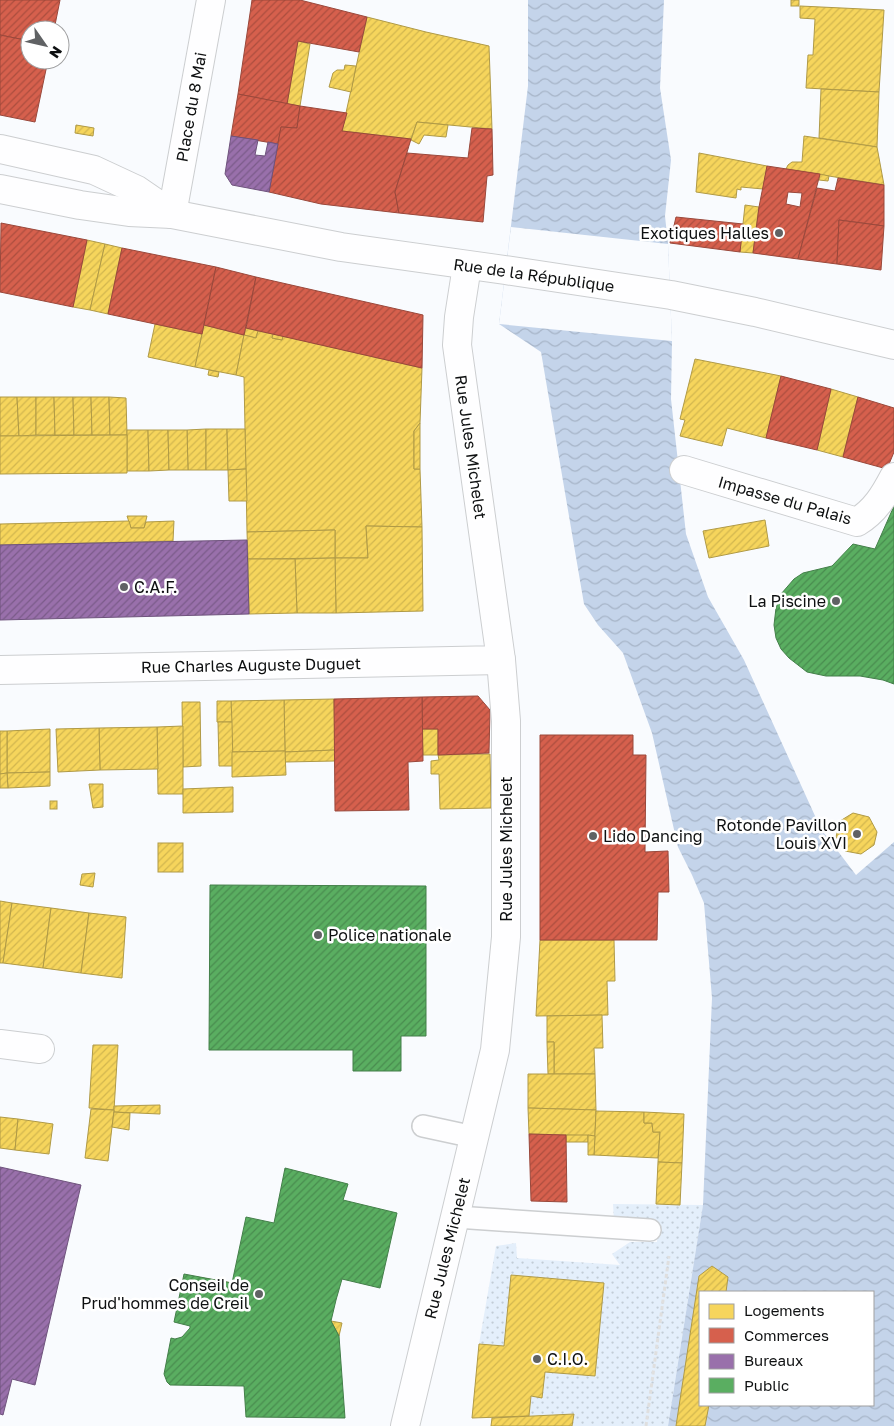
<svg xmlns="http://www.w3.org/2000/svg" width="894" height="1426" font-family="'Golos Text',sans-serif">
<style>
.grass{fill:url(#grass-dots)}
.water{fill:url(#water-waves);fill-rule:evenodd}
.pier{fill:#f9fbfe}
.homes{fill:url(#homes-hatch);stroke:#b09a46}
.shops{fill:url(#shops-hatch);stroke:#9a483b;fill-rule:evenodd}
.offices{fill:url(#offices-hatch);stroke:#6f537d}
.public{fill:url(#public-hatch);stroke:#437f49}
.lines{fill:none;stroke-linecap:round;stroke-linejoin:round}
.lane-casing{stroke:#ccced0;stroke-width:24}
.street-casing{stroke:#ccced0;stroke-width:30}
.secondary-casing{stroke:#ccced0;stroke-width:30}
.path{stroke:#dfdfdf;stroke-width:3;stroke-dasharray:4 2.5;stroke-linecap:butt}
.lane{stroke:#fefeff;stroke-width:21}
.street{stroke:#fefeff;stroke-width:28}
.secondary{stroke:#fefeff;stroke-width:28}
.poi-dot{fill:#606264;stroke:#fff;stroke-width:2}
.labels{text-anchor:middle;stroke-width:5;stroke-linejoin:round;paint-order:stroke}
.street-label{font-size:16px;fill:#0e1011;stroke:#fff}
.poi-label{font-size:16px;fill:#0e1011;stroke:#fff;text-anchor:end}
</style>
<defs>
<pattern id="grass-dots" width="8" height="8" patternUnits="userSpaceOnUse" patternTransform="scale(1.25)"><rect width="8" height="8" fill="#e4effb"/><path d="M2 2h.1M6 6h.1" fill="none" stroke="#c2ccd6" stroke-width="1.8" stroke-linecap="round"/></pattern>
<pattern id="water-waves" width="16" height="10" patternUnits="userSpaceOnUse" patternTransform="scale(1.25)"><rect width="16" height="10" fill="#c4d4ea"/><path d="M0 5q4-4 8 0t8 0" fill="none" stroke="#a7b5c8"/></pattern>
<pattern id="homes-hatch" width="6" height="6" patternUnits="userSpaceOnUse" patternTransform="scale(1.25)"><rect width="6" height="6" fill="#f6d55c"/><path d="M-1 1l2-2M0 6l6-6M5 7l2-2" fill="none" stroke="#d2b64f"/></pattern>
<pattern id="shops-hatch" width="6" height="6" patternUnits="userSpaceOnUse" patternTransform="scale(1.25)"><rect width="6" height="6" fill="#d6604d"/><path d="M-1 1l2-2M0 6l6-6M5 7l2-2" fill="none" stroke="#ac4e3f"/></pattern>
<pattern id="offices-hatch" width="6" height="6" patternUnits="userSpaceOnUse" patternTransform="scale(1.25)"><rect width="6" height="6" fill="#9970ab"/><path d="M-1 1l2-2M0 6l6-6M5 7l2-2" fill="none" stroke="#7b5b8a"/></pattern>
<pattern id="public-hatch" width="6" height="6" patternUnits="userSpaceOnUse" patternTransform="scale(1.25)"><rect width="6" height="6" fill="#5aae61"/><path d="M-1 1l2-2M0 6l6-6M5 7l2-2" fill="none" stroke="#498c4f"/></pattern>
</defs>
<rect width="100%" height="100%" fill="#f9fbfe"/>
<polygon class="grass" points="613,1204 703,1205 668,1426 572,1426 574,1414 529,1416 531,1396 542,1397 545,1372 595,1376 603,1283 511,1275 504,1346 479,1344 496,1246 516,1243 517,1258 620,1265 612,1254 630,1242 657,1242 658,1223 614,1221"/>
<path class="water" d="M528,0H664L660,88L671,160L665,216L668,244L672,341L671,399L686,534L708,597L744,660L821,829L856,875L894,842V1426H668L703,1205L712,998L704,903L692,875L678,847L652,733L623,653L598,625L584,604L541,352L499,324L528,86ZM700,1292H873V1405H700Z"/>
<polygon class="pier" points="511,227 668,244 672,341 499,324"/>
<g class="homes">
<rect x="791" y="0" width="8" height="6"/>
<polygon points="800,6 884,10 879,92 806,88 808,55 813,55 815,19 800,18"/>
<polygon points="367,17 426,32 489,46 492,129 417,122 411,139 342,131"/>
<polygon points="298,41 310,44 300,106 287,104"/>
<polygon points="345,65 356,66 351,92 329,87 333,73 337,70 344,70"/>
<polygon points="821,89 879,92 877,147 819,138"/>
<polygon points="417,122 448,125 446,137 424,135 419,144 411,140"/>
<polygon points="76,125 94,128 93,136 75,133"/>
<polygon points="804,136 877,147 884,185 786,169 788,165 792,162 802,162"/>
<polygon points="699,153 767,166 763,189 741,187 741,190 737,189 736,198 696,192"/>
<polygon points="820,174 829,176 828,181 819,180"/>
<polygon points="745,205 759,207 753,253 740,252"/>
<polygon points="87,240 105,244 90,310 73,307"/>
<polygon points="105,244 122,248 108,314 90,310"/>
<polygon points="155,324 202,334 195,367 148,357"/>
<polygon points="204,325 244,335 236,375 195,367"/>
<polygon points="246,328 258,331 256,338 244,335"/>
<polygon points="258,331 273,334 272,338 282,340 283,336 422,368 420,423 414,431 414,469 420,469 422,527 366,526 368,558 335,558 335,530 247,532 244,377 236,375 244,335 256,338"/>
<polygon points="273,334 283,336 282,340 272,338"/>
<polygon points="695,359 781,376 766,438 727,428 722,446 680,436 685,420 680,419"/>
<polygon points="209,370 219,372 218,377 208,375"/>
<polygon points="831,389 858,397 843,457 817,450"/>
<polygon points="0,397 17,397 19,436 0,436"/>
<polygon points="17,397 36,397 36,435 19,436"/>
<polygon points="36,397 54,397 55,435 36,435"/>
<polygon points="54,397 73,397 74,435 55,435"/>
<polygon points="73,397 91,397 92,435 74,435"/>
<polygon points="91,397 109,397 110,435 92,435"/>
<polygon points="109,397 126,398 127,435 110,435"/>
<polygon points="420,423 420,469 414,469 414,431"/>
<polygon points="206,429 206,470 188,470 187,430"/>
<polygon points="206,429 227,429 228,470 206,470"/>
<polygon points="227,429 245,429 246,469 228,470"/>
<polygon points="127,430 148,430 149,471 127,471"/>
<polygon points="148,430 168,430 169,470 149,471"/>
<polygon points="168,430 187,430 188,470 169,470"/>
<polygon points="127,435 127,473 0,474 0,436"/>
<polygon points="246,469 247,501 229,501 228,470"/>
<polygon points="127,516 147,516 144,528 131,528"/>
<polygon points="765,520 769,546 709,558 703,531"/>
<polygon points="129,521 131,528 144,528 146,522 174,521 173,541 0,545 0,524"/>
<polygon points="366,526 422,527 423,611 336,613 335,558 368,558"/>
<polygon points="335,530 335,558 248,559 247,532"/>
<polygon points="335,558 336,613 297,613 295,559"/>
<polygon points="248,559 295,559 297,613 249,614"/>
<polygon points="334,699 335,750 285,752 284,700"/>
<polygon points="284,700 285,751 232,752 231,701"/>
<polygon points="217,701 231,701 232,722 217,722"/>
<polygon points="182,702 200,702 201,766 183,767"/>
<polygon points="218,722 232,722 233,766 219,766"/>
<polygon points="183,726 183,794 158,794 157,727"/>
<polygon points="157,727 158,769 100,770 99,728"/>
<polygon points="99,728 100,770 58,772 56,729"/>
<polygon points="50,729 50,772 7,773 7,731"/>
<polygon points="422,729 438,729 438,755 423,755"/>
<polygon points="0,731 7,731 7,773 0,774"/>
<polygon points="335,750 335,761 285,762 285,752"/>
<polygon points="285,751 286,775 232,777 232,752"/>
<polygon points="490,754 491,808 440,809 439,774 431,774 431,761 439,760 438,755"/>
<polygon points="50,772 50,786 8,788 7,773"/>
<polygon points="7,773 8,788 0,788 0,774"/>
<polygon points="89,784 103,784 103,807 93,808"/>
<polygon points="233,787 233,812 183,813 183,789"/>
<rect x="50" y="801" width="7" height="8"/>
<polygon points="853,813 869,817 877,832 874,845 861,854 845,851 836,837 840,821"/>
<rect x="158" y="843" width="25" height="29"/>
<polygon points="95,873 93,887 80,885 82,874"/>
<polygon points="0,901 12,903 3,963 0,963"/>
<polygon points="12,903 51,908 43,968 3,963"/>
<polygon points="51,908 89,913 81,973 43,968"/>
<polygon points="89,913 126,917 122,978 81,973"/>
<polygon points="540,940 614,940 615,981 607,981 608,1015 536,1016"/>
<polygon points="602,1015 603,1048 594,1048 595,1074 554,1074 554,1042 547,1042 547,1016"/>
<polygon points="547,1042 554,1042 554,1074 548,1074"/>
<polygon points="93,1045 118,1045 114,1110 89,1108"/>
<polygon points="528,1074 595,1074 596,1110 528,1108"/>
<polygon points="160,1105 160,1114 114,1112 114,1106"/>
<polygon points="528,1108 596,1110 595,1136 529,1134"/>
<polygon points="91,1109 114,1110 108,1161 85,1158"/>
<polygon points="596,1111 644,1112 644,1123 652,1123 653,1132 660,1132 658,1158 594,1155"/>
<polygon points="114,1112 130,1113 129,1130 112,1127"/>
<polygon points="644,1112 684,1114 682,1163 658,1162 660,1132 653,1132 652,1123 644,1123"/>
<polygon points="0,1117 18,1119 15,1150 0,1148"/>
<polygon points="18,1119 53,1124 49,1154 15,1150"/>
<rect x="566" y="1135" width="22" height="7"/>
<polygon points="588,1135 595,1136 594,1155 588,1155"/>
<polygon points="658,1162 682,1163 680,1205 656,1204"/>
<polygon points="712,1266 728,1277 726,1292 700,1292 700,1405 709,1405 705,1426 676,1426 699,1276"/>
<polygon points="511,1275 604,1283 595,1376 545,1372 542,1398 531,1396 529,1416 472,1418 479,1344 504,1346"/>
<polygon points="197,1277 232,1283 210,1297"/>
<polygon points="331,1321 342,1323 339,1336"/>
<polygon points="574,1414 572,1426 491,1426 492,1418"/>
</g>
<g class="shops">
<polygon points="0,0 60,0 54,30 30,30 30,41 0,35"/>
<polygon points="252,0 300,0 367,17 359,52 298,41 287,104 238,94"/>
<polygon points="0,35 30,41 30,60 48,60 35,122 0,115"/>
<polygon points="238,94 300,106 297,128 281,127 278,144 231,136"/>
<polygon points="300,106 347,113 342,131 411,139 395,192 399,213 321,204 269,192 281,127 297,128"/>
<polygon points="472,128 492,129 493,175 487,176 483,222 399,213 395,192 407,153 468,158"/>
<path d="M767,166L820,174L798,259L753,253L759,207ZM788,192L802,193L800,207L786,204Z"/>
<polygon points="838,178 884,185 884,226 839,220 837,264 798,259 817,188 835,191"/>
<polygon points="676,217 743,224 740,252 670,243"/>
<polygon points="839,220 884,226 881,270 837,264"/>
<polygon points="1,223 87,240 73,307 0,292"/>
<polygon points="122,248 216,267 202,334 108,314"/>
<polygon points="216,267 256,277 244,335 204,325"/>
<polygon points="256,277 423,315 422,368 246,328"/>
<polygon points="781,376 831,389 817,450 766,438"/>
<polygon points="858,397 894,408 894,452 887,469 843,457"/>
<polygon points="478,696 490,710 489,753 438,755 438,729 422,729 422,697"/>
<polygon points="422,697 423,761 408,762 409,810 335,811 334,699"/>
<polygon points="540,735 633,735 633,755 646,755 645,852 668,851 669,892 658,892 657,940 540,940"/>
<polygon points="529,1134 566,1135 567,1202 531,1201"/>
</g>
<g class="offices">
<polygon points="231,136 258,140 255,155 265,156 268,142 278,144 269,192 232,185 225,174"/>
<polygon points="247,540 249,614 0,620 0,545"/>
<polygon points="0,1167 81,1185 35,1385 12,1379 3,1415 0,1414"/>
</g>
<g class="public">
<polygon points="894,506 894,684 883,680 860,676 826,676 807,672 789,658 781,649 776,638 774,625 776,608 781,594 794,579 803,573 832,566 853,544 875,549"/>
<polygon points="210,885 426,886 426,1036 401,1036 401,1071 353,1071 353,1050 209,1050"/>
<polygon points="285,1168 348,1184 343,1200 397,1213 380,1288 342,1279 336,1300 331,1321 339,1336 345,1418 246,1417 244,1386 170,1385 167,1382 164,1374 171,1338 175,1339 182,1337 190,1328 190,1326 174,1322 184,1274 232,1283 246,1217 274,1223"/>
</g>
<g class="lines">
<defs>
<g id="lane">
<polyline points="423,1126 474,1137"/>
<polyline points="456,1217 650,1230"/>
</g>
<g id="street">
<polyline points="172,214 211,0"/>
<path d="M684,470L857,522C875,511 884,496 894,477"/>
<polyline points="0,1044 40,1049"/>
<polyline points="405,1426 495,1050 506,937 506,721 501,660"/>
</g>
<g id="secondary">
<polyline points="0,149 94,170 137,190 172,214"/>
<polyline points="0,189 80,205 129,212 172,214 341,247 505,270 671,295 755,312 894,345"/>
<polyline points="0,670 501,660 457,345 459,317 467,266"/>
</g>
</defs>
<use href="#lane" class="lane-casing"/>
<use href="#street" class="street-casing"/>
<use href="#secondary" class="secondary-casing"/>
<polyline class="path" points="646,1426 669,1256"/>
<use href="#lane" class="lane"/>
<use href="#street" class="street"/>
<use href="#secondary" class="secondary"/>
</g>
<g class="poi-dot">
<circle cx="779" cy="233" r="5"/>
<circle cx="124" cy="587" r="5"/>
<circle cx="836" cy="601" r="5"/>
<circle cx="857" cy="834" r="5"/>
<circle cx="593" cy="836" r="5"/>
<circle cx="318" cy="935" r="5"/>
<circle cx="259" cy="1294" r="5"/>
<circle cx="537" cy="1359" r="5"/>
</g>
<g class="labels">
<g class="street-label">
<text transform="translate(191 107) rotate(-80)" y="6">Place du 8 Mai</text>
<text transform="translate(534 275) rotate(8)" y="6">Rue de la République</text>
<text transform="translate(471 447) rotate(82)" y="6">Rue Jules Michelet</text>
<text transform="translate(785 500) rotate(16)" y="6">Impasse du Palais</text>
<text transform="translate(251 665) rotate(-1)" y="6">Rue Charles Auguste Duguet</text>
<text transform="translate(506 849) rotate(-90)" y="6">Rue Jules Michelet</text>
<text transform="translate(447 1248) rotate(-76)" y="6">Rue Jules Michelet</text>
</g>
<g class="poi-label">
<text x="769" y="239">Exotiques Halles</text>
<text x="134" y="593" text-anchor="start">C.A.F.</text>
<text x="826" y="607">La Piscine</text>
<text x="847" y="831">Rotonde Pavillon<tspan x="847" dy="18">Louis XVI</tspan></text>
<text x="603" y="842" text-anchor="start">Lido Dancing</text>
<text x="328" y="941" text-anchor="start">Police nationale</text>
<text x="249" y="1291">Conseil de<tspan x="249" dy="18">Prud'hommes de Creil</tspan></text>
<text x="547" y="1365" text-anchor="start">C.I.O.</text>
</g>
</g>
<rect x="699" y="1291" width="175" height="115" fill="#ffffff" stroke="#9f9fa0"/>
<rect x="709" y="1304" width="25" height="15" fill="#f6d55c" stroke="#9f9fa0"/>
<text x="744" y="1316" font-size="15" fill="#0e1011">Logements</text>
<rect x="709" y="1328" width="25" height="15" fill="#d6604d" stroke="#9f9fa0"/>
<text x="744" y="1341" font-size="15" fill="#0e1011">Commerces</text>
<rect x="709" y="1354" width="25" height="15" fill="#9970ab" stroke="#9f9fa0"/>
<text x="744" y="1366" font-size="15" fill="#0e1011">Bureaux</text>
<rect x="709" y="1378" width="25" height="15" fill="#5aae61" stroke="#9f9fa0"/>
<text x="744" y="1391" font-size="15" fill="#0e1011">Public</text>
<g transform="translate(45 45) rotate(124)"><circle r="24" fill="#ffffff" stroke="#9f9fa0"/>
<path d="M0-4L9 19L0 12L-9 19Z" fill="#606264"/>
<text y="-8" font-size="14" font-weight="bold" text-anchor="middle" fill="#0e1011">N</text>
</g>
</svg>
